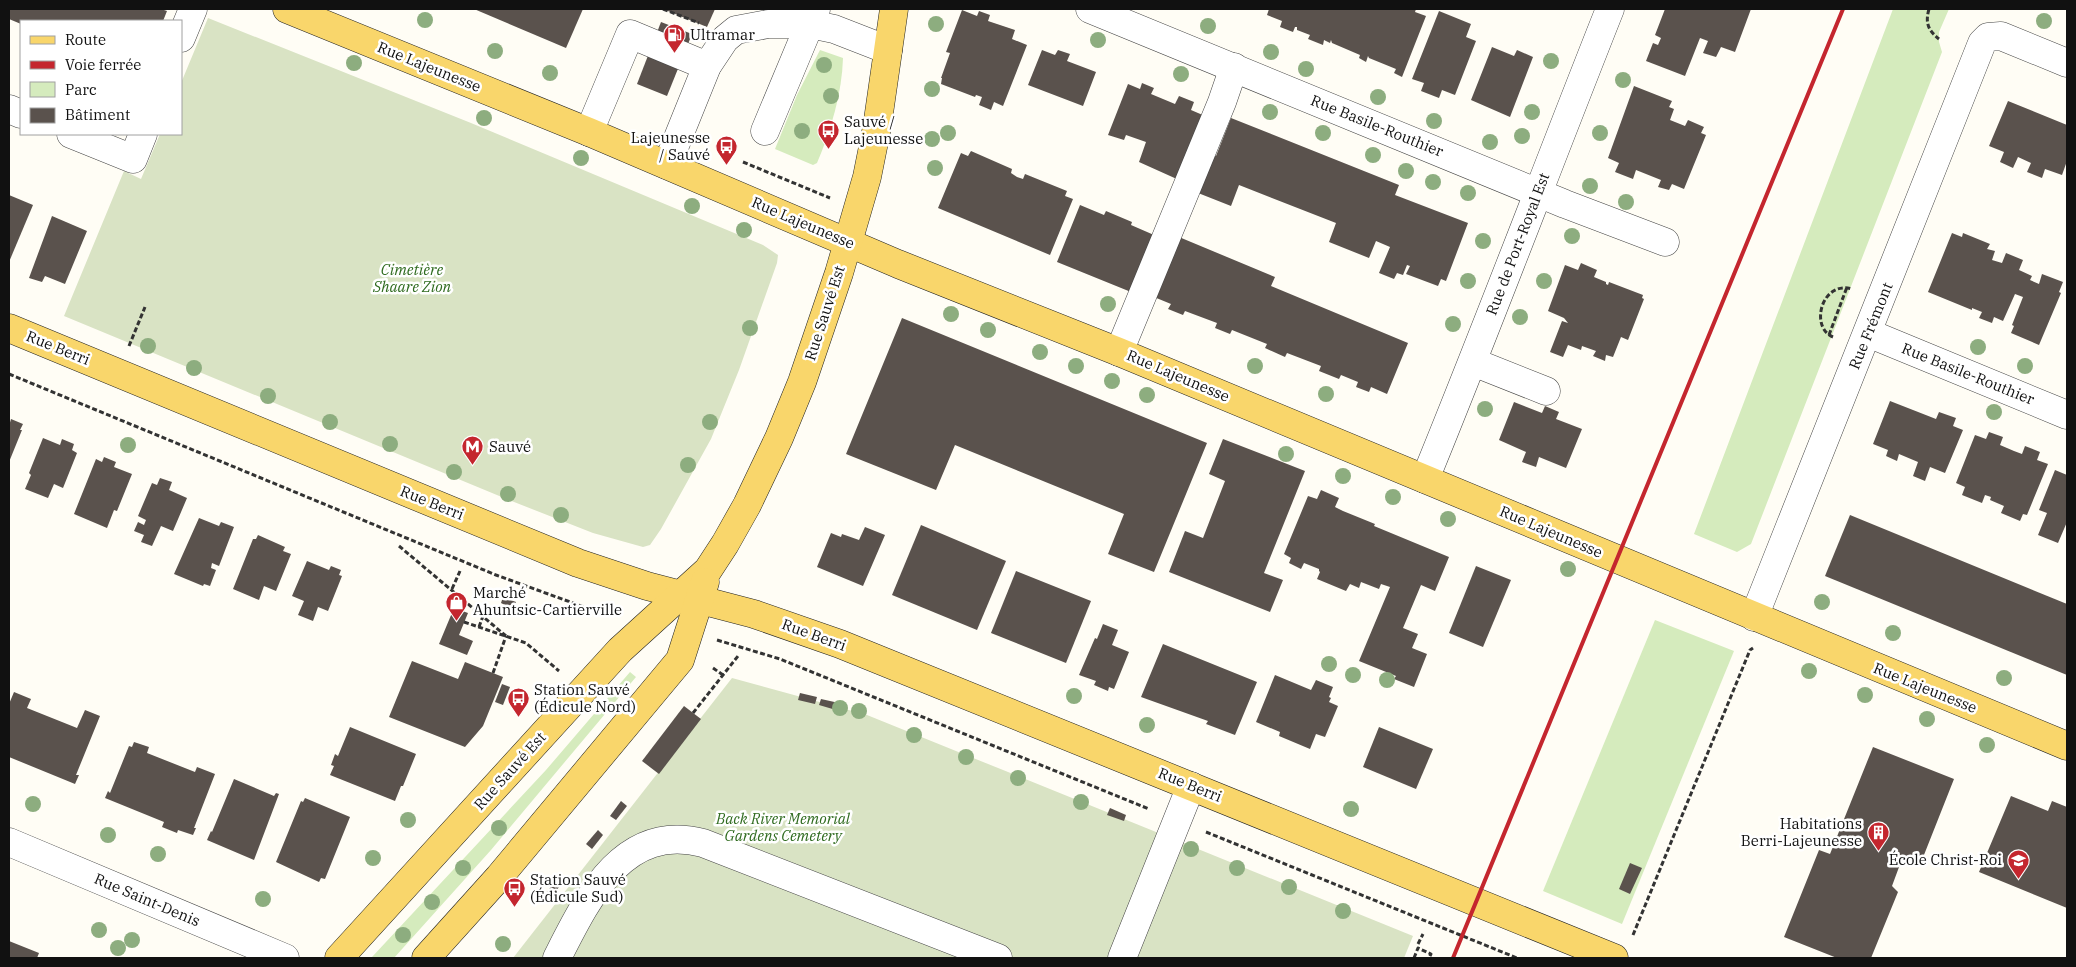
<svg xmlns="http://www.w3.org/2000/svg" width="2076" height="967" font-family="'IBM Plex Serif',serif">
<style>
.green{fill:#d5ebbd}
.cemetery{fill:#d9e3c4}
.building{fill:#5a524d}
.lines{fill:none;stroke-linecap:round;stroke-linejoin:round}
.minor-casing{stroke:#444;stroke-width:29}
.major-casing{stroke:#222;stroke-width:29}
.path{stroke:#333;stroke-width:3;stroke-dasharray:5 2.5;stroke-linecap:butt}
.minor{stroke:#fff;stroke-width:28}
.major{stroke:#f9d66b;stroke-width:28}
.rail{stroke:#c4262e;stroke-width:4}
.tree{fill:#8dad7f}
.labels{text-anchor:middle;stroke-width:5;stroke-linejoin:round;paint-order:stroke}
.poi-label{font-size:15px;fill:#111;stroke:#fff;text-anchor:start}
.street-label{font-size:15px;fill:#111;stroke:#fff}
.park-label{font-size:15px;font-style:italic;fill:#2f6b1f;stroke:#fff}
</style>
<rect width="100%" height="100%" fill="#fffdf5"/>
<g class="green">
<polygon points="1893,9 1949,9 1939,32 1939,42 1942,52 1751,544 1737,552 1694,534"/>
<path d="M820,50L843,58C842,93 831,130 817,163L813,165L775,149L797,95Z"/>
<polygon points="1655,620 1734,651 1622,924 1543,891"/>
<polygon points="630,672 636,677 491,850 394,958 374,958 372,957 546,770"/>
</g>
<g class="cemetery">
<polygon points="208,18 471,123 763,245 778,255 777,263 739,370 711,439 661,529 650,545 643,547 593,533 509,500 64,316 124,171 141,179 160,134 181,134 181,83"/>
<polygon points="732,678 867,715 1413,936 1404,958 513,958"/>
</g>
<g class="building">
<polygon points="9,9 161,9 167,11 163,21 21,21 21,24 9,19"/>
<polygon points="474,9 583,9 566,48"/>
<polygon points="663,9 715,9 707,27"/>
<polygon points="1269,9 1416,9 1415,12 1426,16 1402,77 1394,73 1396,69 1369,58 1368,56 1366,62 1359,58 1360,55 1332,43 1331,40 1330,43 1324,40 1323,45 1308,39 1310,35 1297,30 1297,27 1295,27 1293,32 1280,27 1282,21 1267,15"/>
<polygon points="1665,9 1751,9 1735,52 1721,47 1716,57 1703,53 1708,41 1700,38 1685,76 1646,61 1653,43 1658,45 1661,38 1655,35"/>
<polygon points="962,10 977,16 979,11 990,15 988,21 1015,30 1012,39 1027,45 1003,106 994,102 991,110 979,105 982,97 976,95 975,97 941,84 942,78 941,78 950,53 946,52"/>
<polygon points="1439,11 1471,24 1466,37 1476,41 1455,95 1442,90 1439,98 1421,91 1424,83 1412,79"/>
<polygon points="661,22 692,34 667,96 637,84"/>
<polygon points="1492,47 1514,56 1517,50 1533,57 1510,117 1471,100"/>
<polygon points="1042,50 1055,55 1058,50 1070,54 1067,61 1096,72 1083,106 1028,85"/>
<polygon points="1142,83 1154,88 1151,94 1175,104 1179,96 1194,102 1191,110 1205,116 1179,180 1139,162 1146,142 1126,135 1124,140 1108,135 1128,84 1140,89"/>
<polygon points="1634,86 1672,101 1669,107 1674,109 1670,120 1685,126 1688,120 1704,127 1701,133 1706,135 1684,189 1672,184 1669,190 1658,187 1661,180 1636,170 1633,179 1615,172 1619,163 1608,158"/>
<polygon points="2008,101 2067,125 2067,161 2062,175 2045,169 2042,178 2027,172 2031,163 2018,157 2013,168 2000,162 2004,152 1989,146"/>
<polygon points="1231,118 1399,185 1395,195 1468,223 1446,281 1441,279 1438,286 1406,274 1410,266 1407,265 1403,275 1397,273 1394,279 1379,273 1390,247 1376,241 1369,258 1329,242 1336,223 1239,185 1231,206 1193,191 1208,153 1216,156"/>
<polygon points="971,151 1012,169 1011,173 1017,177 1023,179 1025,174 1067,191 1065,196 1073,199 1050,255 938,208 961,153 968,156"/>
<polygon points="9,195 33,205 9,262"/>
<polygon points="1080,205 1104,215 1106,211 1132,222 1131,225 1154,235 1131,292 1057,262"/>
<polygon points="52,216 87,231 65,284 45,276 42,282 29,278"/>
<polygon points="1952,233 1962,237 1963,233 1990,244 1987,249 1995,251 1992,260 2002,263 2006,253 2023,260 2019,270 2032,276 2030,280 2039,284 2042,274 2063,282 2059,292 2061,293 2039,345 2011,333 2014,326 2012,325 2023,297 2015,294 2003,321 1994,317 1992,323 1979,318 1982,312 1972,308 1972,310 1928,292"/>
<polygon points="1179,237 1275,277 1271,286 1408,343 1387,394 1371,387 1369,392 1356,387 1358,382 1341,375 1339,379 1319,371 1321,366 1287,353 1285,357 1265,348 1267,344 1232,330 1230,334 1215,328 1217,323 1185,311 1183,315 1168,309 1171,304 1154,297"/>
<polygon points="1581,263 1597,270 1594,277 1606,282 1606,284 1608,285 1609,282 1643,295 1642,298 1644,299 1628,340 1621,337 1613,357 1606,355 1605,361 1593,356 1596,351 1582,346 1581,350 1568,345 1563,357 1550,352 1562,321 1568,323 1564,318 1548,311 1565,265 1578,270"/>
<polygon points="902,318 1207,443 1154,572 1108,554 1124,514 955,445 936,490 846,454"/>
<polygon points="1890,401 1936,419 1939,412 1956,418 1953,426 1963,430 1945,473 1930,467 1925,481 1913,476 1918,462 1899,454 1897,461 1886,456 1888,450 1873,444"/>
<polygon points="1514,402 1542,413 1545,406 1559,412 1556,419 1582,429 1566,468 1539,457 1536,467 1522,462 1526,452 1499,440"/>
<polygon points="11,419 23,424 20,430 22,430 9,462 9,426"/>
<polygon points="1989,432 2003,437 2000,445 2014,451 2022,454 2025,446 2040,452 2037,460 2048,464 2027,515 2023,514 2020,521 2001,513 2004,506 1990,500 1991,497 1985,495 1982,503 1962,495 1965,487 1956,483 1975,435 1986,439"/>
<polygon points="43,438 60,445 62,439 74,444 72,450 77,453 63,488 54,484 48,498 25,489 31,475 29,473"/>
<polygon points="1223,439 1305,471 1264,573 1283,580 1270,612 1169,572 1185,531 1203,538 1225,481 1209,474"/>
<polygon points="104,457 116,462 114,467 132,474 117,511 114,510 107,528 74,514 96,459 102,462"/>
<polygon points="2055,470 2067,475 2067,522 2058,543 2038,535 2047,513 2039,510"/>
<polygon points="160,478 172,482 169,490 187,498 173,531 161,526 152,546 141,542 144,535 134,531 138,522 144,525 146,520 138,516 152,483 157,485"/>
<polygon points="1321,490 1339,498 1335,507 1343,511 1375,524 1374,526 1449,557 1435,591 1421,585 1403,628 1418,634 1412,648 1427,654 1414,687 1394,679 1396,676 1359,661 1390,587 1381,584 1379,589 1361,582 1359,588 1350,584 1346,591 1317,579 1320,572 1319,571 1319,569 1304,563 1301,569 1289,563 1291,558 1284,554 1308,496 1317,499"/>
<polygon points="1850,515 2067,604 2067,675 1825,576"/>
<polygon points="199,518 219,526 221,522 234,527 219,566 212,563 211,568 216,570 210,586 204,584 203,586 174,574"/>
<polygon points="921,525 1006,561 977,630 892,595"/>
<polygon points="865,527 885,535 863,586 817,567 831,533 841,537 842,534 859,540"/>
<polygon points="258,535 285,547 283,551 291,554 276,591 264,586 259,600 233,589 253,539 256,539"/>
<polygon points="307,561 329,570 331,566 341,570 339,575 342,576 328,611 318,607 313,621 298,615 304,601 292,596"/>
<polygon points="1476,566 1511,580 1483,647 1449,633"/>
<polygon points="1016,571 1091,601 1066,663 991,633"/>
<polygon points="503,597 516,602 513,609 501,603"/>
<polygon points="454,608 468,613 459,635 473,641 467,655 439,644"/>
<polygon points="1103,624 1118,630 1112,645 1129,652 1114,689 1109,687 1108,691 1094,685 1096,681 1079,675 1095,638 1097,639"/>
<polygon points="1163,644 1257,682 1235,735 1206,724 1208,721 1141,697"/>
<polygon points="412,661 458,679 465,662 503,677 483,726 465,747 389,717"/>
<polygon points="1275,675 1311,690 1316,680 1333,687 1329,697 1331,698 1329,702 1338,706 1325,737 1316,734 1310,749 1279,736 1280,732 1256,722"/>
<polygon points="502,684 510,687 503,705 495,702"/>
<polygon points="14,692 31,699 27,708 77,728 85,710 100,716 76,775 79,775 75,784 9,757 9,704"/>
<polygon points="800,693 817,697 815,704 798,700"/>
<polygon points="821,699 839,703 836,710 819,705"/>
<polygon points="684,706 701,719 659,774 642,761"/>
<polygon points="350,727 416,754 403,786 401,786 395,801 330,775 334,766 331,765 335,754 338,756"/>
<polygon points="1379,727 1433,749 1416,789 1363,767"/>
<polygon points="134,742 149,747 147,753 195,772 197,767 215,774 194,828 196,828 193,835 178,830 177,833 162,827 164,822 105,798 108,791 110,793 129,746 132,747"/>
<polygon points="1873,747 1954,779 1920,865 1902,859 1892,886 1898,892 1871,958 1837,958 1784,937 1819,850 1830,854"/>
<polygon points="234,779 274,796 276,793 279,794 254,860 207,840 211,831 212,832"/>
<polygon points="2011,796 2048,811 2052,801 2067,807 2067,908 1979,872"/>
<polygon points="305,798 350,817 325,879 321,878 319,882 276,862 301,801 303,802"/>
<polygon points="621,801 627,806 616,820 610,816"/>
<polygon points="1110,808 1126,815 1124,821 1107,815"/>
<polygon points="598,830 603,835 592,849 586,844"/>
<polygon points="1630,863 1642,868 1630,894 1619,889"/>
<polygon points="554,883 559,887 548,902 542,898"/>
<polygon points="9,941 39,953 37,958 9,958"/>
</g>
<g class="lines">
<defs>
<g id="minor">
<polyline points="1090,9 1565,204 1665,242"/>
<polyline points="181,38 193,9"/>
<polyline points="9,109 21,114"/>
<polyline points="765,131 816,9"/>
<polyline points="589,132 630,34 707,66"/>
<polyline points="71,134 133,159 143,134"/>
<polyline points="667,165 707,66 725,39 736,30 768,24 810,24 834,29 888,50"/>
<polyline points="1868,333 2067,415"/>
<polyline points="1119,352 1222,102 1234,67"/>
<polyline points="1473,362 1546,391"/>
<path d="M1425,479C1489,323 1548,165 1610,9"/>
<polyline points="1754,617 1982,43 1988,37 2001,36 2067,63"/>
<polyline points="9,842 285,958"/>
<path d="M557,958C587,899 623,822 703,843L998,958"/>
<polyline points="1122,958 1191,786"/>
</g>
<g id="major">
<polyline points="287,9 589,132 898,264 1119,352 2067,746"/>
<polyline points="9,328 578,563 647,586 754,614 840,644 1614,958"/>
<polyline points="339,958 620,650 708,570 725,544 747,505 779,438 802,382 839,273 867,177 877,127 894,9"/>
<polyline points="426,958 499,877 680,660 705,582"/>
</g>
</defs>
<use href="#minor" class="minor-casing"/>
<use href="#major" class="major-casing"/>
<g class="path">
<polyline points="663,9 699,23"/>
<path d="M1929,9C1925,23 1928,30 1939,39"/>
<polyline points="743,162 830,198"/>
<polyline points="1829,335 1847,287"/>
<path d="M1833,337C1809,327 1822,280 1852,289"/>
<polyline points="129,346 145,307"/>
<polyline points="9,374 496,575 584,607 614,614"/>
<polyline points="399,546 506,636"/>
<polyline points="452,589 460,571"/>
<polyline points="464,622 526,643 559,671"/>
<polyline points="479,627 483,616"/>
<polyline points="717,640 780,659 1149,809"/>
<polyline points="713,668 723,675"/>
<polyline points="493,673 506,636"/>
<polyline points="693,713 738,656"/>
<polyline points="1206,832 1517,958"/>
<polyline points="1633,935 1750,650 1753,648"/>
<polyline points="1418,944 1423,934"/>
<polyline points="1414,958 1418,948 1431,954 1429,958"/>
</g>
<use href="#minor" class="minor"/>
<use href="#major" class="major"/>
<polyline class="rail" points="1453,958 1843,9"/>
</g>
<g class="tree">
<circle cx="425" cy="20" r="8"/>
<circle cx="2044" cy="21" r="8"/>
<circle cx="936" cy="24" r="8"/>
<circle cx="1208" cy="26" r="8"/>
<circle cx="1098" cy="40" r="8"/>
<circle cx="495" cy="51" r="8"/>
<circle cx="1271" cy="52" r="8"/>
<circle cx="1551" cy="61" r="8"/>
<circle cx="354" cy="63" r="8"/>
<circle cx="824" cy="65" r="8"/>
<circle cx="1306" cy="69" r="8"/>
<circle cx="550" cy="73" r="8"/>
<circle cx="1181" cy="74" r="8"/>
<circle cx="1623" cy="80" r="8"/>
<circle cx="932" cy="89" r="8"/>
<circle cx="831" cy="96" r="8"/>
<circle cx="1378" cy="97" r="8"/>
<circle cx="1270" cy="112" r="8"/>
<circle cx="1532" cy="112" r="8"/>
<circle cx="484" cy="118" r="8"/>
<circle cx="1434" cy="121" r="8"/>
<circle cx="802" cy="131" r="8"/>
<circle cx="948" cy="133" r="8"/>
<circle cx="1323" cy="133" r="8"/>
<circle cx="1600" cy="133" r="8"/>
<circle cx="1522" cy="136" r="8"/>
<circle cx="932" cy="139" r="8"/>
<circle cx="1490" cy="142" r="8"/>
<circle cx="1373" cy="155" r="8"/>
<circle cx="581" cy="158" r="8"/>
<circle cx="935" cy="168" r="8"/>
<circle cx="1406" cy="171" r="8"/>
<circle cx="1433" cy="182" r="8"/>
<circle cx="1590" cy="186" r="8"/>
<circle cx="1468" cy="193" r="8"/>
<circle cx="1626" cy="202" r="8"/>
<circle cx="692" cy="206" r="8"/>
<circle cx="744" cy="230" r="8"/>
<circle cx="1572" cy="236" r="8"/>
<circle cx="1483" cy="241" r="8"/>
<circle cx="1468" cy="281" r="8"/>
<circle cx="1544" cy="281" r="8"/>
<circle cx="1108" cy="304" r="8"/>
<circle cx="951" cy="314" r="8"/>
<circle cx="1520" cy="317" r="8"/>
<circle cx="1453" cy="324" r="8"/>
<circle cx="750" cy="328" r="8"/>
<circle cx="988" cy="330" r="8"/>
<circle cx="148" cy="346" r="8"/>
<circle cx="1978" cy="347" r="8"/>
<circle cx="1040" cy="352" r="8"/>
<circle cx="1076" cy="366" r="8"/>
<circle cx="1255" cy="366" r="8"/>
<circle cx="2025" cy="366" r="8"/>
<circle cx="194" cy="368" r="8"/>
<circle cx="1112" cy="381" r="8"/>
<circle cx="1326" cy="394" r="8"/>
<circle cx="1147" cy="395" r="8"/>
<circle cx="268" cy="396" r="8"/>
<circle cx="1485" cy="409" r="8"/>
<circle cx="1994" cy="412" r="8"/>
<circle cx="330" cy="422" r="8"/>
<circle cx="710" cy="422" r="8"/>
<circle cx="390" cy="444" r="8"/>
<circle cx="128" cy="445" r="8"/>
<circle cx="1286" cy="454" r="8"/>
<circle cx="688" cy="465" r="8"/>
<circle cx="454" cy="472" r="8"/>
<circle cx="1343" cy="476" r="8"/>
<circle cx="508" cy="494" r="8"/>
<circle cx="1393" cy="497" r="8"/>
<circle cx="561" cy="515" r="8"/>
<circle cx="1448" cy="519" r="8"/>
<circle cx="1568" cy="569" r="8"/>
<circle cx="1822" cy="602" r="8"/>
<circle cx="1893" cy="633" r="8"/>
<circle cx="1329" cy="664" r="8"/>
<circle cx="1809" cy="671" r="8"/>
<circle cx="1353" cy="675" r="8"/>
<circle cx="2004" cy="678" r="8"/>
<circle cx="1387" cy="680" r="8"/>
<circle cx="1865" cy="695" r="8"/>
<circle cx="1074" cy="696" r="8"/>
<circle cx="840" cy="708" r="8"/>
<circle cx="859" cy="711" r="8"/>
<circle cx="1927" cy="719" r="8"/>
<circle cx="1147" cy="725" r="8"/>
<circle cx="914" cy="735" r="8"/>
<circle cx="1987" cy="745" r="8"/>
<circle cx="966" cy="757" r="8"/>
<circle cx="1018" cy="778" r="8"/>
<circle cx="1081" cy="802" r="8"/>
<circle cx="33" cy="804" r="8"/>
<circle cx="1351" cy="809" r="8"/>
<circle cx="408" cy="820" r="8"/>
<circle cx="499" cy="828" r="8"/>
<circle cx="108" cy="835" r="8"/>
<circle cx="1191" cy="849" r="8"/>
<circle cx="158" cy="854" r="8"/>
<circle cx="373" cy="858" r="8"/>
<circle cx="463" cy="868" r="8"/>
<circle cx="1237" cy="868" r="8"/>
<circle cx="1289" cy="887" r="8"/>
<circle cx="263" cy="899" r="8"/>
<circle cx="432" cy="902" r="8"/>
<circle cx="1343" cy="911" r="8"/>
<circle cx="99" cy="930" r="8"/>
<circle cx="403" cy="935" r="8"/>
<circle cx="132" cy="940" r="8"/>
<circle cx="503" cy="944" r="8"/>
<circle cx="118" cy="948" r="8"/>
</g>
<defs>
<symbol id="fuel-pin" viewBox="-11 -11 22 30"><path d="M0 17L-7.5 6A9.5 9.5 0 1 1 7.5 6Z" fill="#c4262e" stroke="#fff"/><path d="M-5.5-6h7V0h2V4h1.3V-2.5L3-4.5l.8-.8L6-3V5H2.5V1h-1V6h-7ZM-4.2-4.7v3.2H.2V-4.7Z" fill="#fff"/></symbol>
<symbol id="bus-pin" viewBox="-11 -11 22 30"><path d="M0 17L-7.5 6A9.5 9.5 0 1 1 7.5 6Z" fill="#c4262e" stroke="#fff"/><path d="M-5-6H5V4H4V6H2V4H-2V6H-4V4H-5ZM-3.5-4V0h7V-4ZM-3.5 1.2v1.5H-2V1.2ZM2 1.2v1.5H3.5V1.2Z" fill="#fff"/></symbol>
<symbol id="metro-pin" viewBox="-11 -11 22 30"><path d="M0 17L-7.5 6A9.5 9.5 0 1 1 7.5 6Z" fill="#c4262e" stroke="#fff"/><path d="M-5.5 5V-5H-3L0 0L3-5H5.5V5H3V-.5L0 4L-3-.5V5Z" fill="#fff"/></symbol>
<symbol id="shop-pin" viewBox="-11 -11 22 30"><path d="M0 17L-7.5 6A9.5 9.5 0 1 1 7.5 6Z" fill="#c4262e" stroke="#fff"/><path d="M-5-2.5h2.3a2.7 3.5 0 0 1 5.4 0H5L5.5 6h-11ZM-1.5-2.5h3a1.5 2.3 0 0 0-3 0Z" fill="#fff"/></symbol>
<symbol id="building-pin" viewBox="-11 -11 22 30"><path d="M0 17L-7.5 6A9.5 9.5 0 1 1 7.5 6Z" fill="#c4262e" stroke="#fff"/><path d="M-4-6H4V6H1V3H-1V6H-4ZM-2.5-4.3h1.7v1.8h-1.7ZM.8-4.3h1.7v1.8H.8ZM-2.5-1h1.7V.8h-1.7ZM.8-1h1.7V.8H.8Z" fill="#fff"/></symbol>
<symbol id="school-pin" viewBox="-11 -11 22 30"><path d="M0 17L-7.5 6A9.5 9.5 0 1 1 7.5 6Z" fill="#c4262e" stroke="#fff"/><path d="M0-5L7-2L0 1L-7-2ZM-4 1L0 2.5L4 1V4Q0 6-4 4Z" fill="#fff"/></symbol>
</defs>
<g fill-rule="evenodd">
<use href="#fuel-pin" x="662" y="22" width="25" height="34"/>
<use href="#bus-pin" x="816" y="118" width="25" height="34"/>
<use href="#bus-pin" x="714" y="134" width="25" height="34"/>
<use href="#metro-pin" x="460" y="434" width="25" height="34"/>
<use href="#shop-pin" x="444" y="590" width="25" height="34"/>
<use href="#bus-pin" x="506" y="686" width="25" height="34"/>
<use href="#building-pin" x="1866" y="820" width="25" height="34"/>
<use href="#school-pin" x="2006" y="848" width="25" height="34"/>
<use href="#bus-pin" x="502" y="876" width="25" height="34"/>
</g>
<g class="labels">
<g class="poi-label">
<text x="690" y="40">Ultramar</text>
<text x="844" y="127">Sauvé /<tspan x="844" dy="17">Lajeunesse</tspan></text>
<text x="710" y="143" text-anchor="end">Lajeunesse<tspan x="710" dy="17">/ Sauvé</tspan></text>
<text x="489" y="452">Sauvé</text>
<text x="473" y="598">Marché<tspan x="473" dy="17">Ahuntsic-Cartierville</tspan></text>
<text x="534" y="695">Station Sauvé<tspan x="534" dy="17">(Édicule Nord)</tspan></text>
<text x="1862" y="829" text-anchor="end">Habitations<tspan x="1862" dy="17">Berri-Lajeunesse</tspan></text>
<text x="2002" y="865" text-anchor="end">École Christ-Roi</text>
<text x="530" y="885">Station Sauvé<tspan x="530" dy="17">(Édicule Sud)</tspan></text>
</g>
<g class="street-label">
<text transform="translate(429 67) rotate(22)" y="5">Rue Lajeunesse</text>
<text transform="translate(1377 126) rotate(22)" y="5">Rue Basile-Routhier</text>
<text transform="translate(803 223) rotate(23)" y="5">Rue Lajeunesse</text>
<text transform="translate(1518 244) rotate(-69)" y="5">Rue de Port-Royal Est</text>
<text transform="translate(825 313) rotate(-72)" y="5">Rue Sauvé Est</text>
<text transform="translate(1871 326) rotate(-68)" y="5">Rue Frémont</text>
<text transform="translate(58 348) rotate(22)" y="5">Rue Berri</text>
<text transform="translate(1968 374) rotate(22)" y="5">Rue Basile-Routhier</text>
<text transform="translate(1178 376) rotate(23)" y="5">Rue Lajeunesse</text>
<text transform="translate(432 503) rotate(22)" y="5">Rue Berri</text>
<text transform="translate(1551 532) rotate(23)" y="5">Rue Lajeunesse</text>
<text transform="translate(814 635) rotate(20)" y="5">Rue Berri</text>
<text transform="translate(1925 688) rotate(22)" y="5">Rue Lajeunesse</text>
<text transform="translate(510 771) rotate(-48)" y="5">Rue Sauvé Est</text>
<text transform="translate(1190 785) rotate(22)" y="5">Rue Berri</text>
<text transform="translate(147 900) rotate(23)" y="5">Rue Saint-Denis</text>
</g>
<g class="park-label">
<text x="412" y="275">Cimetière<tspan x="412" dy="17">Shaare Zion</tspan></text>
<text x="783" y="824">Back River Memorial<tspan x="783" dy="17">Gardens Cemetery</tspan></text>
</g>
</g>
<rect width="2076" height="967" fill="none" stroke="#111111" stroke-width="20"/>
<rect x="20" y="20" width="162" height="115" fill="#ffffff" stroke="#a0a0a0"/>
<rect x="30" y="36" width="25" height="8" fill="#f9d66b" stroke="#a0a0a0"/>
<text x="65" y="45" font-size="15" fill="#111111">Route</text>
<rect x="30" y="61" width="25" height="8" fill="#c4262e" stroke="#a0a0a0"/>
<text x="65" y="70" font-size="15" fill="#111111">Voie ferrée</text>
<rect x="30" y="82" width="25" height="15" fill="#d5ebbd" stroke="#a0a0a0"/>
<text x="65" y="95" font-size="15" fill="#111111">Parc</text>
<rect x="30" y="108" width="25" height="15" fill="#5a524d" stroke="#a0a0a0"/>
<text x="65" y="120" font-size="15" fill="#111111">Bâtiment</text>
</svg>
